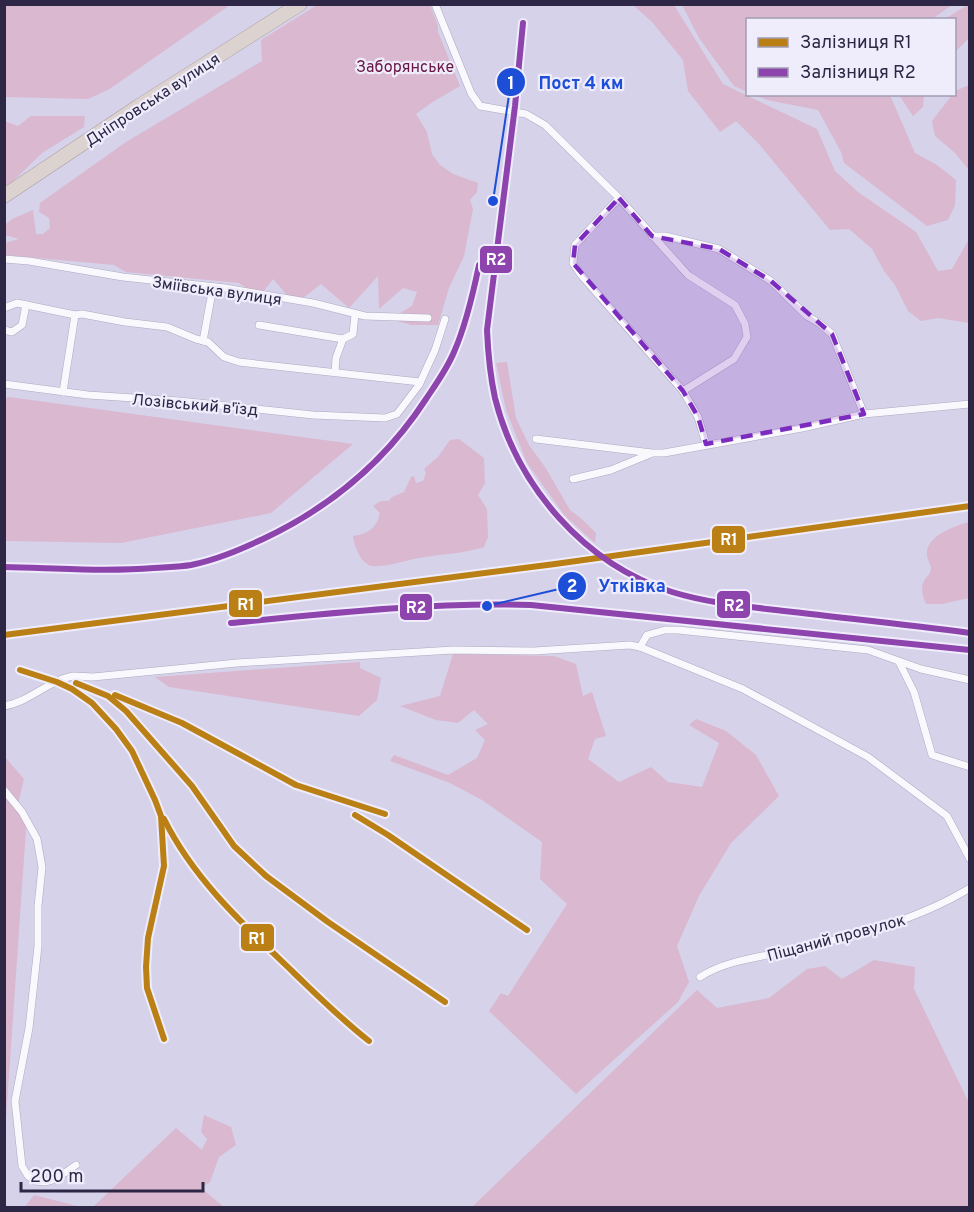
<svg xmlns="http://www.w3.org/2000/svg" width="974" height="1212" font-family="Overpass,sans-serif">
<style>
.green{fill:#d9b8d0}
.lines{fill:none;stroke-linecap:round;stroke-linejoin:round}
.street-casing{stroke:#ada9c1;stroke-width:8}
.highway-casing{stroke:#a89ca2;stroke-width:15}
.street{stroke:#f9f8fc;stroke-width:7}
.highway{stroke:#dcd3d0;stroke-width:14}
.rail-1-casing{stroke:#efecfc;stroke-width:10}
.rail-2-casing{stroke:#efecfc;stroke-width:10}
.rail-1{stroke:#ba8015;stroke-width:6}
.rail-2{stroke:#8e44ad;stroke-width:6}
.marked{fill:#7b2cbf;fill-opacity:0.2;stroke:#7b2cbf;stroke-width:4.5;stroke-dasharray:12 8;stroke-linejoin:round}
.labels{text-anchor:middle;stroke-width:4.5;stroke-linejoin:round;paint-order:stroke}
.park-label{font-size:16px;fill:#691743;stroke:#efecfc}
.street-label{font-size:16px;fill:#2d2745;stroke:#efecfc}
.leader{fill:none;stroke:#1d4ed8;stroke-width:2}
.callout-dot{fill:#1d4ed8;stroke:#efecfc;stroke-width:2}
.mark-label{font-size:18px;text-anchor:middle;font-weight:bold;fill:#fff}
.callout-label{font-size:18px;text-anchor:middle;font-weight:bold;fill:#1d4ed8;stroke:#efecfc;stroke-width:4.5;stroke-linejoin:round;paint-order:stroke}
.line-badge{stroke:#efecfc;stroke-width:2}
.badge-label{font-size:16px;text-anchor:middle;font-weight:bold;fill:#fff}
</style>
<rect width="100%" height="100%" fill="#d6d2ea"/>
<g class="green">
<polygon points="5,4 230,4 230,5 108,90 88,99 5,97"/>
<polygon points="969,4 969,38 955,52 954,20 945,19"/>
<polygon points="317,5 430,5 438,26 438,32 460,86 431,103 416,114 427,132 432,154 440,165 453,174 478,183 477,192 470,200 473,209 464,256 449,288 438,325 411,325 390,319 412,306 417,292 403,288 379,309 378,276 349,308 321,284 295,304 273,279 259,297 239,283 126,272 114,265 5,255 5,243 19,239 5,235 5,225 12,219 33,210 36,234 43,234 50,228 49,218 39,212 40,203 126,142 262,61 261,40"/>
<polygon points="633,5 674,5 723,84 817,129 835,171 858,192 916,232 938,271 952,269 969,239 969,323 938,318 921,321 908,311 895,285 884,271 872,249 849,229 830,230 759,144 736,121 720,132 688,91 683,60 652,22"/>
<polygon points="682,5 952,5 932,19 748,20 747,92 734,86 699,38"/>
<polygon points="969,85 969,170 955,153 935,136 932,121 952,95 954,94 955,91"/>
<polygon points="754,95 890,95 915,153 937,165 956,180 955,205 948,220 927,226 844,163 841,152 818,110 767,100"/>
<polygon points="899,95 924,95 923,107 913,116"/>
<polygon points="31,116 85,116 84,127 42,153 5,189 4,121 18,126"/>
<polygon points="507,362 516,418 529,445 545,467 570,510 583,520 596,533 595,543 565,516 527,463 506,410 496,363"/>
<polygon points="9,397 353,444 271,513 121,543 5,541 4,399"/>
<path d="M459,439L484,458L485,483L478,495L487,509L488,537L484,547C462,554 441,554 419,558C407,560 383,568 372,566C361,564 354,546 353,536C368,534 377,528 380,513L373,506L381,501H389L392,497L404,492L411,477L414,476L416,483L423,481L426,473L424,469L438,457L450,440Z"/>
<path d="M969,522V598L942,604H926C923,597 920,588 924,581C926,577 930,575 931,569C931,564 927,560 927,555C925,536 955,526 969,522Z"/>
<polygon points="453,654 554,656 576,664 583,696 592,692 606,736 595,739 588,759 619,782 651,767 668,782 702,787 719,743 689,725 696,719 726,731 756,755 779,796 731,843 699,896 677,946 689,982 678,1002 576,1094 489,1011 501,993 508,996 567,904 540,879 542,842 482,800 450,783 390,761 394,755 448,775 477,758 485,740 475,730 488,724 474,710 458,723 436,720 400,706 440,696"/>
<polygon points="360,662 360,668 381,678 377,700 359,716 169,687 155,677"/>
<polygon points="5,757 24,779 18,804 27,815 5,1133"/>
<polygon points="874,960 915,967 914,989 969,1103 969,1207 472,1207 697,990 717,1008 769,998 807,969 825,966 842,979"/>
<polygon points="204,1115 231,1127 236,1145 219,1157 210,1182 201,1188 224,1207 93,1207 176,1128 202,1150 207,1139 201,1132"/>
<polygon points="34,1195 81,1207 25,1207"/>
</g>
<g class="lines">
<defs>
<g id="street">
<polyline points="435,4 471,93 480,106 526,114 545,125 619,198 688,275 735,305 745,324 747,337 734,359 683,391 698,417 706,444"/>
<polyline points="619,198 575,245 573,263 581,275 683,391"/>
<polyline points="652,236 665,236 719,249 771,281 807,316 819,323 832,334 864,414"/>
<polyline points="4,259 29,261 123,277 225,288 313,303 365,316 428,318"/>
<polyline points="4,308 17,303 75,315 82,314 125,322 167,327 196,339 208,342 224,357 239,362 420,382"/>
<polyline points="259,325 343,339"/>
<polyline points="4,330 12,332 22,325 26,305"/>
<polyline points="203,341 213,287"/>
<polyline points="335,372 336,358 343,339 353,334 355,314"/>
<polyline points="4,384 88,395 179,401 313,415 385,418 397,414 419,385 435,350 445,319"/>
<polyline points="63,392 75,315"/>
<polyline points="536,439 652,453 664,453 802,428 864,414 970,404"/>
<polyline points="573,479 611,470 650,454"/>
<polyline points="640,647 647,635 665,630 678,630 868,650 921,669 970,680"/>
<polyline points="899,662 914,692 932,755 970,767"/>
<path d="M4,706C30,702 50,679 74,676C80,676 87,677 93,677L237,663L453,650L534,651L630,645L640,647L743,689L868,757L947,816L970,859"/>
<polyline points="4,790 22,812 37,839 42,867 38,906 38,946 29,1028 15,1101 22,1166 28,1176 35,1181 46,1182 56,1179 76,1165"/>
<path d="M700,977C726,960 762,957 792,950C853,936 916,921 970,888"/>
</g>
<polyline id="highway" points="4,196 139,106 300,4"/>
</defs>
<use href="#street" class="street-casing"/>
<use href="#highway" class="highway-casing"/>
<use href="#street" class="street"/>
<use href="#highway" class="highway"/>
<defs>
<g id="rail-1">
<polyline points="4,635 555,564 970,506"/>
<polyline points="20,670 57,682 72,689 92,703 116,729 132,751 155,800 161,816 164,866 148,938 146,967 147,988 164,1039"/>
<polyline points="76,683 108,696 126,711 192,786 234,846 266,876 328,922 445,1002"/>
<polyline points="115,695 182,723 296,785 385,814"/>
<polyline points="355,815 388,835 527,930"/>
<path d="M164,819C194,880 245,926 294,973C318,996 342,1020 369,1041"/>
</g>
<g id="rail-2">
<path d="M523,23L515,106L487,330C488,353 490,375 495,398C517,486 584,564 672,592C711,604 752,607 793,612C852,619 911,625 970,633"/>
<path d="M4,567C54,568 104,572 154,568C166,567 179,567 191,565C216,560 239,550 263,539C331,507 385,462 426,399C436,384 447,369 454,352C466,325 473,294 479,265"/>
<path d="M231,623C331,613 431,602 531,605L970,650"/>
</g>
</defs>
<use href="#rail-1" class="rail-1-casing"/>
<use href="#rail-2" class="rail-2-casing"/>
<use href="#rail-1" class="rail-1"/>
<use href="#rail-2" class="rail-2"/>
</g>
<path class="marked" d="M619,198L652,236L719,249L771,281L832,334L864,414L706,444L698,417L683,391L573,263L575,245Z"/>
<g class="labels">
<g class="park-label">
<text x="405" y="72">Заборянське</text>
</g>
<g class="street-label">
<text transform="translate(152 99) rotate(-33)" y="6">Дніпровська вулиця</text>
<text transform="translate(217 290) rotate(8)" y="6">Зміївська вулиця</text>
<text transform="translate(195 404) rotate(5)" y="6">Лозівський в'їзд</text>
<text transform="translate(836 937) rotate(-15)" y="6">Піщаний провулок</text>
</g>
</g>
<path class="leader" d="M493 201L511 82M487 606L572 586"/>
<g class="callout-dot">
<circle cx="493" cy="201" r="6"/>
<circle cx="487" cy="606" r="6"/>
<circle cx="511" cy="82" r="15"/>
<circle cx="572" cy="586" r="15"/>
</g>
<g class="mark-label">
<text x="511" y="89">1</text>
<text x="572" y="592">2</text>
</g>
<g class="callout-label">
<text x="581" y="89">Пост 4 км</text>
<text x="632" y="592">Уткiвка</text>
</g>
<g class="line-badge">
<rect x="479" y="245" width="34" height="29" rx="6" fill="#8e44ad"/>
<rect x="711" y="525" width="35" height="29" rx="6" fill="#ba8015"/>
<rect x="228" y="589" width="35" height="29" rx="6" fill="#ba8015"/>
<rect x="716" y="590" width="35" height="29" rx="6" fill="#8e44ad"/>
<rect x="399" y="593" width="34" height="28" rx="6" fill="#8e44ad"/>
<rect x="240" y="923" width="35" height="29" rx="6" fill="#ba8015"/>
</g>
<g class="badge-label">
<text x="496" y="265">R2</text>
<text x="729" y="545">R1</text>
<text x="246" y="610">R1</text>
<text x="734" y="611">R2</text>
<text x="416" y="613">R2</text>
<text x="257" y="944">R1</text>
</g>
<rect width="974" height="1212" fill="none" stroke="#2d2745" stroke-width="12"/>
<rect x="746" y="18" width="210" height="78" fill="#efecfc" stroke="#a19db3" stroke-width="1.5"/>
<rect x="758" y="38" width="30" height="9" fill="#ba8015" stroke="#a19db3" stroke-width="1.5"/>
<text x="800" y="48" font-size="18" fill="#2d2745">Залізниця R1</text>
<rect x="758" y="68" width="30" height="9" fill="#8e44ad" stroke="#a19db3" stroke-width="1.5"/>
<text x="800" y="78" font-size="18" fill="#2d2745">Залізниця R2</text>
<path d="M21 1182v9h182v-9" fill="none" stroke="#2d2745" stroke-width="3"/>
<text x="30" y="1182" font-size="18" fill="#2d2745" stroke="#efecfc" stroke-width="4.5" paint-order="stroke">200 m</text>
</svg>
